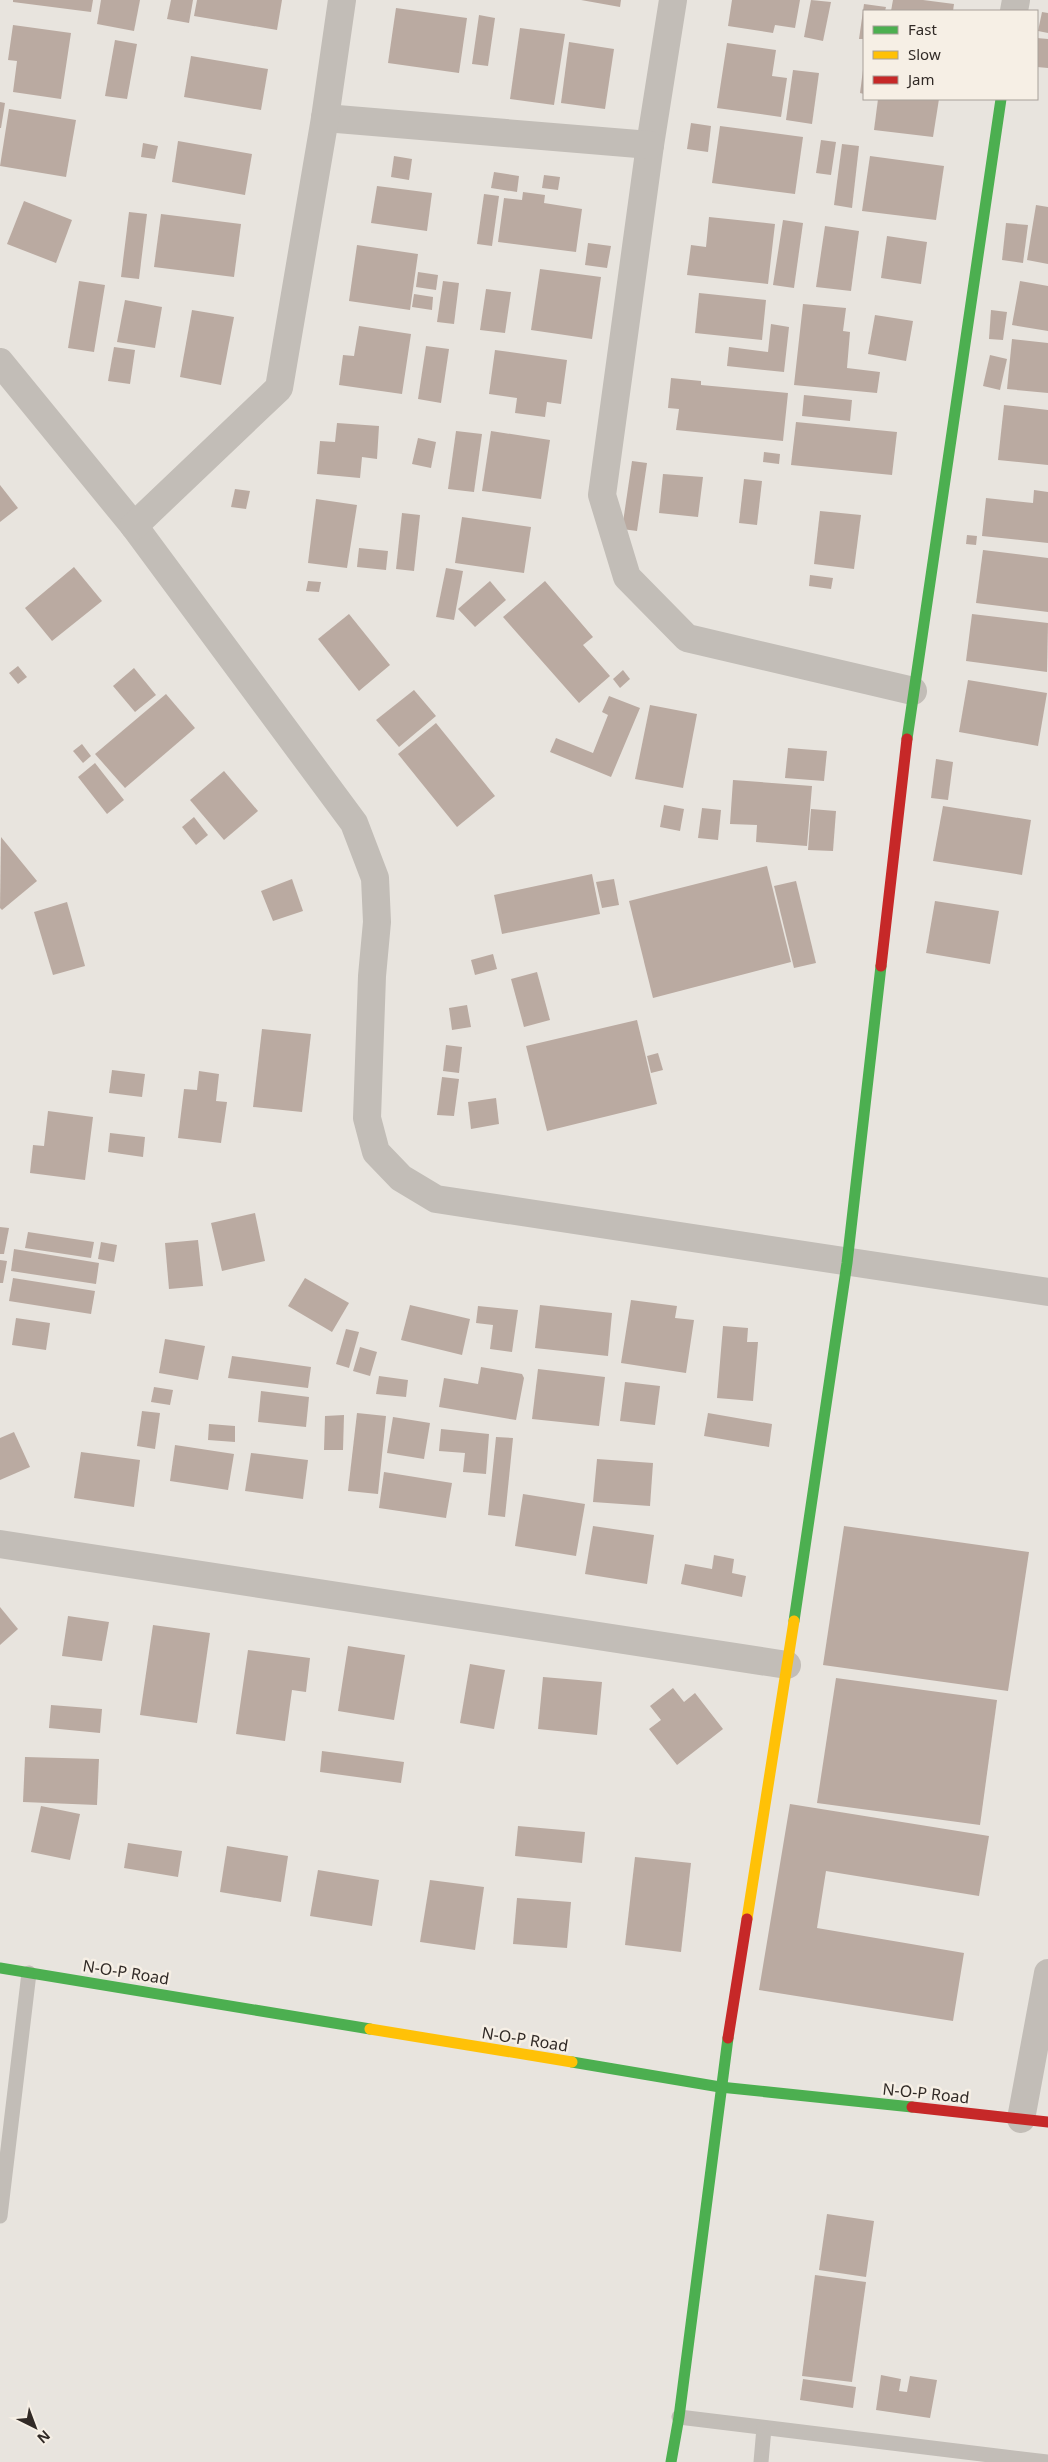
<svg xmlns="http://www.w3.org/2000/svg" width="1048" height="2462" font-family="'Noto Sans',sans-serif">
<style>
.building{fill:#baaaa1}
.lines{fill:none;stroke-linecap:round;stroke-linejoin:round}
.lane{stroke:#c2bdb7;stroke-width:15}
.street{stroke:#c2bdb7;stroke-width:28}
.fast{stroke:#4caf50;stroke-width:11}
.slow{stroke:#ffc107;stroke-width:11}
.jam{stroke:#c62828;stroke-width:11}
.labels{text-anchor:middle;stroke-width:5;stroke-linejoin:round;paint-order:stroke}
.street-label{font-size:16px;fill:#312a26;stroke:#f6efe5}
</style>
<rect width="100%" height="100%" fill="#e8e4de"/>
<g class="building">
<polygon points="13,0 93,0 91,12 13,2"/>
<polygon points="101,0 140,0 134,31 97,24"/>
<polygon points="171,0 193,0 189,23 167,19"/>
<polygon points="197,0 282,0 277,30 194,16"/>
<polygon points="581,0 621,0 620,7"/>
<polygon points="732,0 800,0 795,28 775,25 773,33 728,26"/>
<polygon points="811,0 831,2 823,41 804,37"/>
<polygon points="893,0 923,0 954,4 953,11 891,11"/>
<polygon points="864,4 886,7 885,11 864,11 864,39 859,39"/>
<polygon points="396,8 467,18 459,73 388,63"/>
<polygon points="1042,12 1048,13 1048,33 1038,31"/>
<polygon points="479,15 495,18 488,66 472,64"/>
<polygon points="13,25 71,33 61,99 13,92 17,61 8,60"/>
<polygon points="520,28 565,34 554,105 510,99"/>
<polygon points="1037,38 1048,39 1048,68 1037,67"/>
<polygon points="115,40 137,44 127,99 105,96"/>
<polygon points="569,42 614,49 605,109 561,103"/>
<polygon points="727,43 776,50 772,76 787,78 781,117 717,108"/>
<polygon points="191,56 268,69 261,110 184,97"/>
<polygon points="793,70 819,73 812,124 786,120"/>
<polygon points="863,70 864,71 864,94 860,93"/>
<polygon points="878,99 939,99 933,137 874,130"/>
<polygon points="0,102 5,103 1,128 0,128"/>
<polygon points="9,109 76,120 66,177 0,166"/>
<polygon points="691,123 711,126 708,152 687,149"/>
<polygon points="720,126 803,137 795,194 712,183"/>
<polygon points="821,140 836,142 831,175 816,173"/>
<polygon points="178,141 252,154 245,195 172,182"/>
<polygon points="143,143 158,146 155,159 141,157"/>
<polygon points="842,144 859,146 852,208 834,205"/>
<polygon points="394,156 412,159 409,180 391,177"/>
<polygon points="870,156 944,166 936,220 862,211"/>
<polygon points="494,172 519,176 517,192 491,188"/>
<polygon points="544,175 560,177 558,190 542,188"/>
<polygon points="377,186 432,193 427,231 371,223"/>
<polygon points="523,192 545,195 544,203 582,209 576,252 498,242 504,198 522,200"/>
<polygon points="484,194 499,196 492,246 477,244"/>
<polygon points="24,201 72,220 56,263 7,244"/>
<polygon points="1036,205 1048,207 1048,264 1027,260"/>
<polygon points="129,212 147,214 139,279 121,277"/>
<polygon points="161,214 241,224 234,277 154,267"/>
<polygon points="709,217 775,224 768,284 687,275 691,245 706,247"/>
<polygon points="783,220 803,223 794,288 773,285"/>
<polygon points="1006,223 1028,225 1023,263 1002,260"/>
<polygon points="825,226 859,231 851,291 816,287"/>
<polygon points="887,236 927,242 921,284 881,278"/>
<polygon points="588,243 611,246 607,268 585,265"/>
<polygon points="357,245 418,254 410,310 349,301"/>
<polygon points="540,269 601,277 592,339 531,330"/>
<polygon points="418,272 438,275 436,290 416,287"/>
<polygon points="79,281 105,285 94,352 68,348"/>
<polygon points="443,281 459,283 454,324 437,322"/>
<polygon points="1020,281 1048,286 1048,331 1012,325"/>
<polygon points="486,289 511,292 505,333 480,330"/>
<polygon points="699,293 766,300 762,340 695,333"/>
<polygon points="414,294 433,297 432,310 412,307"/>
<polygon points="125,300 162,307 155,348 117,342"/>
<polygon points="803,304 846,308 843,331 850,332 847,368 880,372 877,393 794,385"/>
<polygon points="192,310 234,317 221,385 180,377"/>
<polygon points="991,310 1007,312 1003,340 989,339"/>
<polygon points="875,315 913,321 906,361 868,354"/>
<polygon points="771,324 789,327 784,372 727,366 729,347 768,352"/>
<polygon points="359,326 411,334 402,394 339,385 343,355 354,356"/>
<polygon points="1012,339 1048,343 1048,393 1007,389"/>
<polygon points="426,346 449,349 441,403 418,399"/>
<polygon points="114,347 135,350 130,384 108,381"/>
<polygon points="495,350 567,360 561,404 547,402 545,417 515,413 517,398 489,394"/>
<polygon points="990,355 1007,359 1000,390 983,386"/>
<polygon points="671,378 701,381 701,385 788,393 783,441 676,430 679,409 668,408"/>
<polygon points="804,395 852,400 850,421 802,416"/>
<polygon points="1004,405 1048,410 1048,465 998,460"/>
<polygon points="796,422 897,432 892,475 791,465"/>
<polygon points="337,423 379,426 377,459 362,457 360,478 317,474 320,441 335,442"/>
<polygon points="456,431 482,434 474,492 448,489"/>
<polygon points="491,431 550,440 541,499 482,491"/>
<polygon points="418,438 436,442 431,468 412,464"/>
<polygon points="764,452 780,454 779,464 763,462"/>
<polygon points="632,461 647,463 637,531 622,529"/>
<polygon points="663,474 703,477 698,517 659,513"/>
<polygon points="744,479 762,481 757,525 739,523"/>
<polygon points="0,485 18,508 0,522"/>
<polygon points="235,489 250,491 246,509 231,507"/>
<polygon points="1034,490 1048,492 1048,543 982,536 986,498 1033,503"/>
<polygon points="316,499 357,505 347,568 308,563"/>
<polygon points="820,511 861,515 854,569 814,564"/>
<polygon points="402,513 420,515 414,571 396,569"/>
<polygon points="462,517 531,527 524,573 455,563"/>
<polygon points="967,535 977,536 976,545 966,544"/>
<polygon points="359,548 388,551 386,570 357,567"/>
<polygon points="983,550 1048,558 1048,612 976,603"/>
<polygon points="74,567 102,601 52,641 25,608"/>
<polygon points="446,568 463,571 454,620 436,617"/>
<polygon points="810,575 833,578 831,589 809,586"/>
<polygon points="308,581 321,582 319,592 306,591"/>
<polygon points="490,581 506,600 475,627 458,609"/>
<polygon points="545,581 593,637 583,645 610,676 579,703 503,617"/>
<polygon points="349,614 390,665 359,691 318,639"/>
<polygon points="972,614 1048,623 1047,672 966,661"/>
<polygon points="18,666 27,677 18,684 9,673"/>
<polygon points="134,668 156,695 135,712 113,686"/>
<polygon points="623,670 630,679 620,688 613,679"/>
<polygon points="968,680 1047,693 1038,746 959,732"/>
<polygon points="414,690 436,716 399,747 376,720"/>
<polygon points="166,694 195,728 125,788 95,754"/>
<polygon points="609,696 640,708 611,777 550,752 556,738 593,753 608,715 602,712"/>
<polygon points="650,705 697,714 683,788 635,779"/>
<polygon points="436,723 495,796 457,827 398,754"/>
<polygon points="82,744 91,756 83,763 73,751"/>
<polygon points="788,748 827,751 824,781 785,778"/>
<polygon points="936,759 953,762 948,800 931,798"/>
<polygon points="95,763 124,800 107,814 78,777"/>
<polygon points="224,771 258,811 224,840 190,800"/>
<polygon points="733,780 812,786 807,846 756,842 757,825 730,824"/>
<polygon points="664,805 684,809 680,831 660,827"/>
<polygon points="943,806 1031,820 1022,875 933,861"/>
<polygon points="702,808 721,810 718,840 698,838"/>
<polygon points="811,809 836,811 833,851 808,850"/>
<polygon points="194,817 208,835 196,845 182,827"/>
<polygon points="1,837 37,881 2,910 0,908"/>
<polygon points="767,866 791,962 653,998 629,901"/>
<polygon points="592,874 600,914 502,934 494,895"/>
<polygon points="292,879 303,911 273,921 261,891"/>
<polygon points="614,879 619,905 602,908 596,882"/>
<polygon points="796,881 816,963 794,968 774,886"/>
<polygon points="935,901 999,911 990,964 926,953"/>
<polygon points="67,902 85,966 53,975 34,912"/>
<polygon points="493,954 497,969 475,975 471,960"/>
<polygon points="537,972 550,1020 524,1027 511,979"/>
<polygon points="467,1005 471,1027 452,1030 449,1008"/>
<polygon points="637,1020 657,1104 547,1131 526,1046"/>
<polygon points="262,1029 311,1034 302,1112 253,1107"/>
<polygon points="446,1045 462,1047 459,1073 443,1071"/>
<polygon points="658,1053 663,1070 651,1073 647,1056"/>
<polygon points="112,1070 145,1074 142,1097 109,1093"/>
<polygon points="199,1071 219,1074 216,1101 227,1102 221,1143 178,1138 184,1089 197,1090"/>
<polygon points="442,1077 459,1079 454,1116 437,1115"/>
<polygon points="496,1098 499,1124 471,1129 468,1102"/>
<polygon points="48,1111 93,1117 85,1180 30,1173 33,1145 44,1146"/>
<polygon points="110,1133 145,1137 143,1157 108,1152"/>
<polygon points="255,1213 265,1261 222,1271 211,1223"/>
<polygon points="0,1227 9,1228 4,1254 0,1254"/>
<polygon points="28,1232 94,1242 91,1258 25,1248"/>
<polygon points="198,1240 203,1286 169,1289 165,1243"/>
<polygon points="101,1242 117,1245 114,1262 98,1259"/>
<polygon points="14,1249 99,1263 96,1284 11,1271"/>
<polygon points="0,1260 7,1261 3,1283 0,1283"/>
<polygon points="13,1278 95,1291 91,1314 9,1301"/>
<polygon points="305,1278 349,1303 332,1332 288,1306"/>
<polygon points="631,1300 677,1306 675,1318 694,1320 686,1373 621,1363"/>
<polygon points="410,1305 470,1319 462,1355 401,1340"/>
<polygon points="540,1305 612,1313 608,1356 535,1348"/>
<polygon points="478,1306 518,1310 512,1352 490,1349 493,1325 476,1323"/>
<polygon points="16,1318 50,1323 46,1350 12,1345"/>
<polygon points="723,1326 748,1328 747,1342 758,1342 753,1401 717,1398"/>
<polygon points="346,1329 359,1332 349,1368 336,1364"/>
<polygon points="165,1339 205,1346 198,1380 159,1373"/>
<polygon points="360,1347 377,1352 370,1376 353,1371"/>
<polygon points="232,1356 311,1367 308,1388 228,1378"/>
<polygon points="481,1367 522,1374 524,1378 516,1420 439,1407 444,1378 478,1384"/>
<polygon points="538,1369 605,1377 599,1426 532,1419"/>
<polygon points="379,1376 408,1380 406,1397 376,1394"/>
<polygon points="625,1382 660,1386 655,1425 620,1421"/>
<polygon points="154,1387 173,1390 170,1405 151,1402"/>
<polygon points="261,1391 309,1397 306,1427 258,1422"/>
<polygon points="142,1411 160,1413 155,1449 137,1446"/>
<polygon points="357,1413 386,1416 378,1494 348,1491"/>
<polygon points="708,1413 772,1424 769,1447 704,1436"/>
<polygon points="344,1415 343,1450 324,1450 325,1416"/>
<polygon points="393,1417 430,1423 424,1459 387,1453"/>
<polygon points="209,1424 235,1426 235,1442 208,1440"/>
<polygon points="441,1429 489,1434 486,1474 463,1472 465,1453 439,1451"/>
<polygon points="14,1432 30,1467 0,1480 0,1438"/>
<polygon points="496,1437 513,1438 505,1517 488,1515"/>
<polygon points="175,1445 234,1454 228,1490 170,1481"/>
<polygon points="81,1452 140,1460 134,1507 74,1498"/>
<polygon points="251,1453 308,1460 303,1499 245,1491"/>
<polygon points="597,1459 653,1463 650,1506 593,1502"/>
<polygon points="384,1472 452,1483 446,1518 379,1508"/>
<polygon points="523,1494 585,1504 576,1556 515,1546"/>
<polygon points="593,1526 654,1535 647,1584 585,1574"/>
<polygon points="844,1526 1029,1552 1008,1691 823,1665"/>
<polygon points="714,1555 734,1559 732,1573 746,1576 742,1597 681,1584 685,1564 712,1569"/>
<polygon points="0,1607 18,1629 0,1645"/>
<polygon points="68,1616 109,1622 102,1661 62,1656"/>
<polygon points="153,1625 210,1633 197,1723 140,1715"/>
<polygon points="348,1646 405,1655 394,1720 338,1711"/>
<polygon points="248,1650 310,1658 306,1692 292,1690 285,1741 236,1734"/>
<polygon points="470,1664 505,1670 494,1729 460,1723"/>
<polygon points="543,1677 602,1682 597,1735 538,1729"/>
<polygon points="836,1678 997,1700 980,1825 817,1803"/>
<polygon points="673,1688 684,1702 695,1693 723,1729 677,1765 649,1729 661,1720 650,1706"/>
<polygon points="51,1705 102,1709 100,1733 49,1728"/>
<polygon points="322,1751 404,1762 401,1783 320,1772"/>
<polygon points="25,1757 99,1759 97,1805 23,1802"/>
<polygon points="790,1804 989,1836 979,1896 826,1871 817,1928 964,1953 953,2021 759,1990"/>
<polygon points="41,1806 80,1814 70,1860 31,1852"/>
<polygon points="518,1826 585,1832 582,1863 515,1856"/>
<polygon points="128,1843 182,1851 178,1877 124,1868"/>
<polygon points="227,1846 288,1856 281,1902 220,1892"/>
<polygon points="635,1857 691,1863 681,1952 625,1945"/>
<polygon points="318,1870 379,1880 372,1926 310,1916"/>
<polygon points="430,1880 484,1887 475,1950 420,1942"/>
<polygon points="517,1898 571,1902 567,1948 513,1944"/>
<polygon points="827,2214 874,2221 866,2277 819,2270"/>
<polygon points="815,2275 866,2282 852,2382 802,2376"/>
<polygon points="881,2375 901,2379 899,2391 907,2392 910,2376 937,2380 930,2418 876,2410"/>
<polygon points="803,2379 856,2387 853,2408 800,2400"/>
</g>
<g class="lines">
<g class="lane">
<polyline points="0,2216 29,1973"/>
<polyline points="679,2417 1047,2462"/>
<polyline points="761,2462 764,2428"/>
</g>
<g class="street">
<polyline points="673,0 650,145 602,495 627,577 687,638 913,691"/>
<polyline points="1014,11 1016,0"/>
<polyline points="325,118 650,145"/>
<polyline points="0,362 134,526 354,823 375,878 377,922 372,976 367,1118 376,1152 401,1178 436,1199 1048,1292"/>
<polyline points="134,526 279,388 325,118 342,0"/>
<polyline points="0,1544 787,1665"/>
<polyline points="1021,2119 1048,1973"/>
</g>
<g class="fast">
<polyline points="907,739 1001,99"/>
<polyline points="794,1621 847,1263 881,966"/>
<polyline points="0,1968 370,2029"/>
<polyline points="572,2062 720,2087 912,2107"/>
<polyline points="671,2462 679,2417 728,2038"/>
</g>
<g class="slow">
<polyline points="747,1919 794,1621"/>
<polyline points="370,2029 572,2062"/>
</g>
<g class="jam">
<polyline points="881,966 907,739"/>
<polyline points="728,2038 747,1919"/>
<polyline points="912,2107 1048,2122"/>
</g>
</g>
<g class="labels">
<g class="street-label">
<text transform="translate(126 1972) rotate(9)" y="6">N-O-P Road</text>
<text transform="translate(525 2039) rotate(9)" y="6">N-O-P Road</text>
<text transform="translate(926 2093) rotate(6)" y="6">N-O-P Road</text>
</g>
</g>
<rect x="863" y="10" width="175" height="90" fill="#f6efe5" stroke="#a7a099"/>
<rect x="873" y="26" width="25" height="8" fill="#4caf50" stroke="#a7a099"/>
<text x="908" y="35" font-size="15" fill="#312a26">Fast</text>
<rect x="873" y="51" width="25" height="8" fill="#ffc107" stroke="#a7a099"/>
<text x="908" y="60" font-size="15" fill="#312a26">Slow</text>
<rect x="873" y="76" width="25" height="8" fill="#c62828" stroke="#a7a099"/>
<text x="908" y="85" font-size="15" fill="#312a26">Jam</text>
<g transform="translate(35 2427) rotate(138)" stroke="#f6efe5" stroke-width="4" paint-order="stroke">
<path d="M0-4L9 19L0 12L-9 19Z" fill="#312a26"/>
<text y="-8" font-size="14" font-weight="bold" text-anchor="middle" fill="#312a26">N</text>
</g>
</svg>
